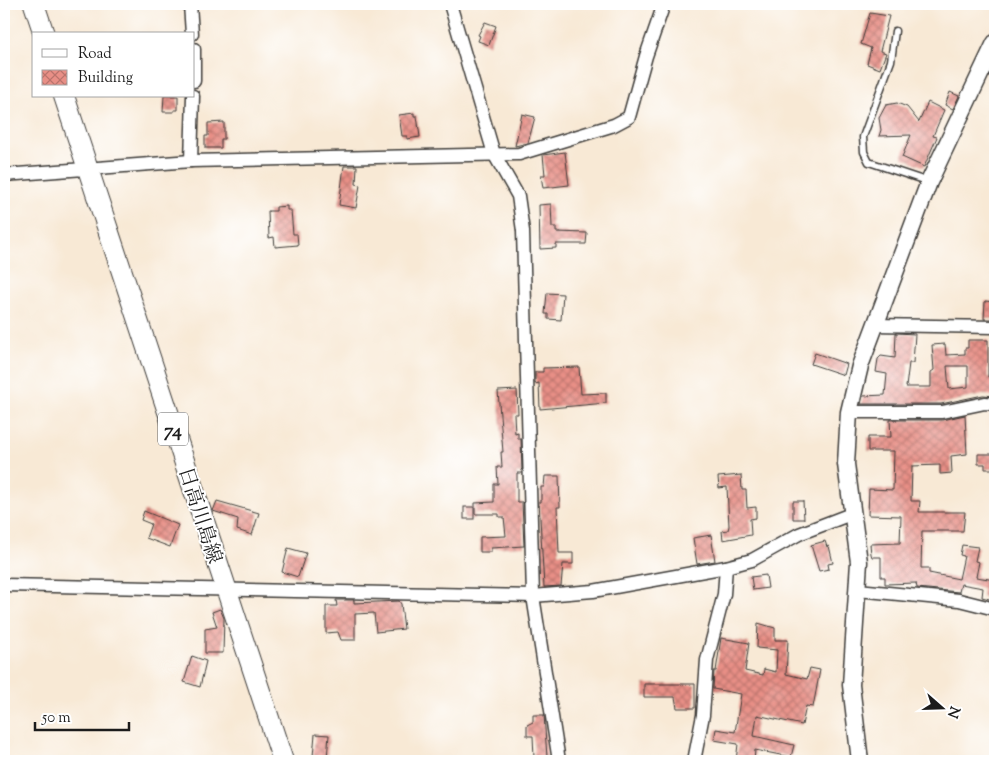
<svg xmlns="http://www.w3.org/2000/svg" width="999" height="765" font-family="'Sorts Mill Goudy','Noto Serif JP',serif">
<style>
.building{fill:url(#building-cross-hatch);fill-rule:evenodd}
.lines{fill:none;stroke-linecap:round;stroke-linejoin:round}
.service-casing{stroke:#3d3b38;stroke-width:9}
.minor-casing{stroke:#3d3b38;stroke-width:15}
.tertiary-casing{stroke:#3d3b38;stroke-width:19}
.primary-casing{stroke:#3d3b38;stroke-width:22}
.service{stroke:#fff;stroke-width:6}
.minor{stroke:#fff;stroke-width:12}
.tertiary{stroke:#fff;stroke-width:16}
.primary{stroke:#fff;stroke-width:20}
.labels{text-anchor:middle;stroke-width:4;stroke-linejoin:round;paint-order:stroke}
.shield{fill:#fff;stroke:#606060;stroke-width:1}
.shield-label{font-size:19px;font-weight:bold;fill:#1c1c1c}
.street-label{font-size:20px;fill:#1c1c1c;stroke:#fff}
</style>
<defs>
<pattern id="building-cross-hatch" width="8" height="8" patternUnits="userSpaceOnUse" patternTransform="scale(1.25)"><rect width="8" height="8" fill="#e88f86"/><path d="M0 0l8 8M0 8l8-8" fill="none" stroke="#bb746d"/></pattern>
</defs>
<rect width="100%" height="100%" fill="#fff"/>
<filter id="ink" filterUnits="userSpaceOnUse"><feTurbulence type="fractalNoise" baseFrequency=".02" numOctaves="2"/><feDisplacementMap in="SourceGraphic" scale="10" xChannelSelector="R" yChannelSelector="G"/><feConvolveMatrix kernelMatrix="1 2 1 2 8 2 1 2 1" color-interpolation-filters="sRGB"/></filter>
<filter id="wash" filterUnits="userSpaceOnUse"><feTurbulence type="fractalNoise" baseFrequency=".0096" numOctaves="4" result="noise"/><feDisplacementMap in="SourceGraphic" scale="20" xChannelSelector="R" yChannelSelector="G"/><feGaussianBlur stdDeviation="1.12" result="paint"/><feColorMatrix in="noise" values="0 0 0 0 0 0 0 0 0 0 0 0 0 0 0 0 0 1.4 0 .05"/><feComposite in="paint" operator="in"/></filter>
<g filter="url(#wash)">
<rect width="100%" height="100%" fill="#f8e9d5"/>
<g id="blocks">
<g class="building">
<polygon points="870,13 889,16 880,51 886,53 880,69 867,64 871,48 861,44"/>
<polygon points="485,22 496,26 489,45 478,41 480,36 478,35"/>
<polygon points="950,92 959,96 953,109 945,105"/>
<polygon points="164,96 178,96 178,110 174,110 174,112 163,112"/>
<polygon points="928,102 944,110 933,136 937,137 924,167 902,157 911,135 879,136 881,130 879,118 886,105 897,103 907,107 919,122"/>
<polygon points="414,113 414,116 417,116 420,137 407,139 407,136 402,136 399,115"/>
<polygon points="522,114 535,117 528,143 515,146"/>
<polygon points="224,122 224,139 221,139 221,148 205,148 205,136 208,136 208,123"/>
<polygon points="565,152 569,185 543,188 541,175 545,175 543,155"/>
<polygon points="344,166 357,166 356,184 360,185 356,208 339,205"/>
<polygon points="551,204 552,227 556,227 556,232 587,233 586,244 556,244 556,248 540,249 539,205"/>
<polygon points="287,206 287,210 291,210 293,234 297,234 298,245 275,247 274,237 269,238 268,211 276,211 276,207"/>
<polygon points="547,293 563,294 561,320 548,319 548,314 545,314"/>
<polygon points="985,301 995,302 995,319 984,319"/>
<path d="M896,333L915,334L913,363H909L906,387H931V372L934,370L932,345L945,344L946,355L965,354V348H968V340H988V377L995,378V396L983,395L941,404H861L863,396L885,395L887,374L876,372L878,359L881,356L895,358ZM947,366H968V387L949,389Z"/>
<polygon points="815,353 847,364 844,375 811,364"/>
<polygon points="579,367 581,394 606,393 606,403 540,409 539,383 535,384 535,372 543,372 543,368"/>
<polygon points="517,390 518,414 514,414 515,434 518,433 518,439 521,439 522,473 517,473 517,502 522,502 524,546 491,548 491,552 480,552 480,537 506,536 504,517 499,517 499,514 475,514 475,503 494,502 494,484 498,484 497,467 502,467 501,452 503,452 498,391"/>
<polygon points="965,415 967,454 951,456 952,473 940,474 940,465 912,466 911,501 920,501 919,512 965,512 963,531 922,531 921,568 929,568 929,573 959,579 964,556 960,555 962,545 978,547 975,561 979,562 976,577 995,580 995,597 993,600 982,597 983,588 961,584 959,592 917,588 916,583 885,584 885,577 881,577 881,557 872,557 871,554 870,544 900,543 901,516 868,515 869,489 893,490 894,451 868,451 868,437 891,437 890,420 942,420"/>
<polygon points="978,454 995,454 995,469 985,469 985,464 978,464"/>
<polygon points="741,475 742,490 746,490 747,508 756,507 756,518 750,519 751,535 723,540 722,531 728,530 729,526 727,487 719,488 718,477"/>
<polygon points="545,476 559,476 560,507 557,507 559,553 573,553 573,564 563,564 561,586 544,587 539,501 541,501 541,487 544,487"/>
<polygon points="217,501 259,513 252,535 237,530 238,519 213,511"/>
<polygon points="793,501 803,501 804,519 793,519"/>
<rect x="464" y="507" width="10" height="12"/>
<polygon points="144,511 178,525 170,547 146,538 151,524 141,520"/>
<polygon points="711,535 715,561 697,564 693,538"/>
<polygon points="825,541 827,547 829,546 833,563 828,564 829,569 819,571 811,545"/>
<polygon points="288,548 306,553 298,577 282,572"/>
<polygon points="766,575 768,588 753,590 751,577"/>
<polygon points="336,600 354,600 354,603 399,601 401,604 404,629 376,632 374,613 355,614 355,640 341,640 338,632 326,633 326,606 337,606"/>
<polygon points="220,609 224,618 223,653 205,653 205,629 217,627 212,612"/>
<polygon points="758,623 775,628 775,640 788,640 786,674 807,679 810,668 820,670 813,707 806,706 802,725 757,715 754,736 794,745 791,757 755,750 754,761 736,761 738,744 714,740 716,729 735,732 741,694 713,689 714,671 716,671 721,638 749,643 745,671 763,675 764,669 776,672 777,650 757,648"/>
<polygon points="192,656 206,661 200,687 184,682"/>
<polygon points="644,684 695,684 695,708 677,708 675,697 644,697"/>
<polygon points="533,715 544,715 547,757 534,758 533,736 527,736 527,725 533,722"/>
<polygon points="315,734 329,735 327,758 313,756"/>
</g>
</g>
</g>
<g filter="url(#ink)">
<use href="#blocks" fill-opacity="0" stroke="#3d3b38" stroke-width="1"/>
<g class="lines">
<defs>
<polyline id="service" points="895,31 891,61 863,137 864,152 869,162 929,182"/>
<g id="minor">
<polyline points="190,4 192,34"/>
<polyline points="450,4 494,154 518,196 523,231 533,596 559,761"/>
<polyline points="194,49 194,81"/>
<polyline points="191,161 193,96"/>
<polyline points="4,175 191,161 519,154 614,125 629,117 646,56 664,4"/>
<polyline points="874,325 995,327"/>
<polyline points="849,412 942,412 985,403 995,404"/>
<polyline points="4,585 533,596 593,591 726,567 752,560 799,534 851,514"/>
<polyline points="858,590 959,600 995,609"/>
<polyline points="694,761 703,715 707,660 724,594 726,567"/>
</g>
<polyline id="tertiary" points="860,761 851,685 859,562 846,464 849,412 860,366 929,182 995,43"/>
<g id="primary">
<polyline points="34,4 44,34"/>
<polyline points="64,96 283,761"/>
</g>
</defs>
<use href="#service" class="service-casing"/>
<use href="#minor" class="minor-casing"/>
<use href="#tertiary" class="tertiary-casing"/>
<use href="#primary" class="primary-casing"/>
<use href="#service" class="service"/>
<use href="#minor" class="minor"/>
<use href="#tertiary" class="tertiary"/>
<use href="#primary" class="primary"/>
</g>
</g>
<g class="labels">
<rect class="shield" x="158" y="412.5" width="30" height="33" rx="4"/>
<g class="shield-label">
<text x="173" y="436">74</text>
</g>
<g class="street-label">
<text transform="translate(201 515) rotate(72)" y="7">日高川島線</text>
</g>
</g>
<rect width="999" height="765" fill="none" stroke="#fff" stroke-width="20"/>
<rect x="32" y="32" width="162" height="65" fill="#ffffff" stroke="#a4a4a4"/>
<rect x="42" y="49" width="25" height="8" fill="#ffffff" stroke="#a4a4a4"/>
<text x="78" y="58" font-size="15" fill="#1c1c1c">Road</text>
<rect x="42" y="70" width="25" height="15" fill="url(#building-cross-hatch)" stroke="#a4a4a4"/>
<text x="78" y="82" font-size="15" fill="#1c1c1c">Building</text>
<g transform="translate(942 708) rotate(110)" stroke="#ffffff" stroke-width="4" paint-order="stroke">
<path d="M0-4L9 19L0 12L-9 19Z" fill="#1c1c1c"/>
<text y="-8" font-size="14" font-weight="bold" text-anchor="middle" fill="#1c1c1c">N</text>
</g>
<path d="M35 722v8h94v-8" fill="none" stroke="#1c1c1c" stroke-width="2.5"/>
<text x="42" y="722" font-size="15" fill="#1c1c1c" stroke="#ffffff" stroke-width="4" paint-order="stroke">50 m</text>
</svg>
